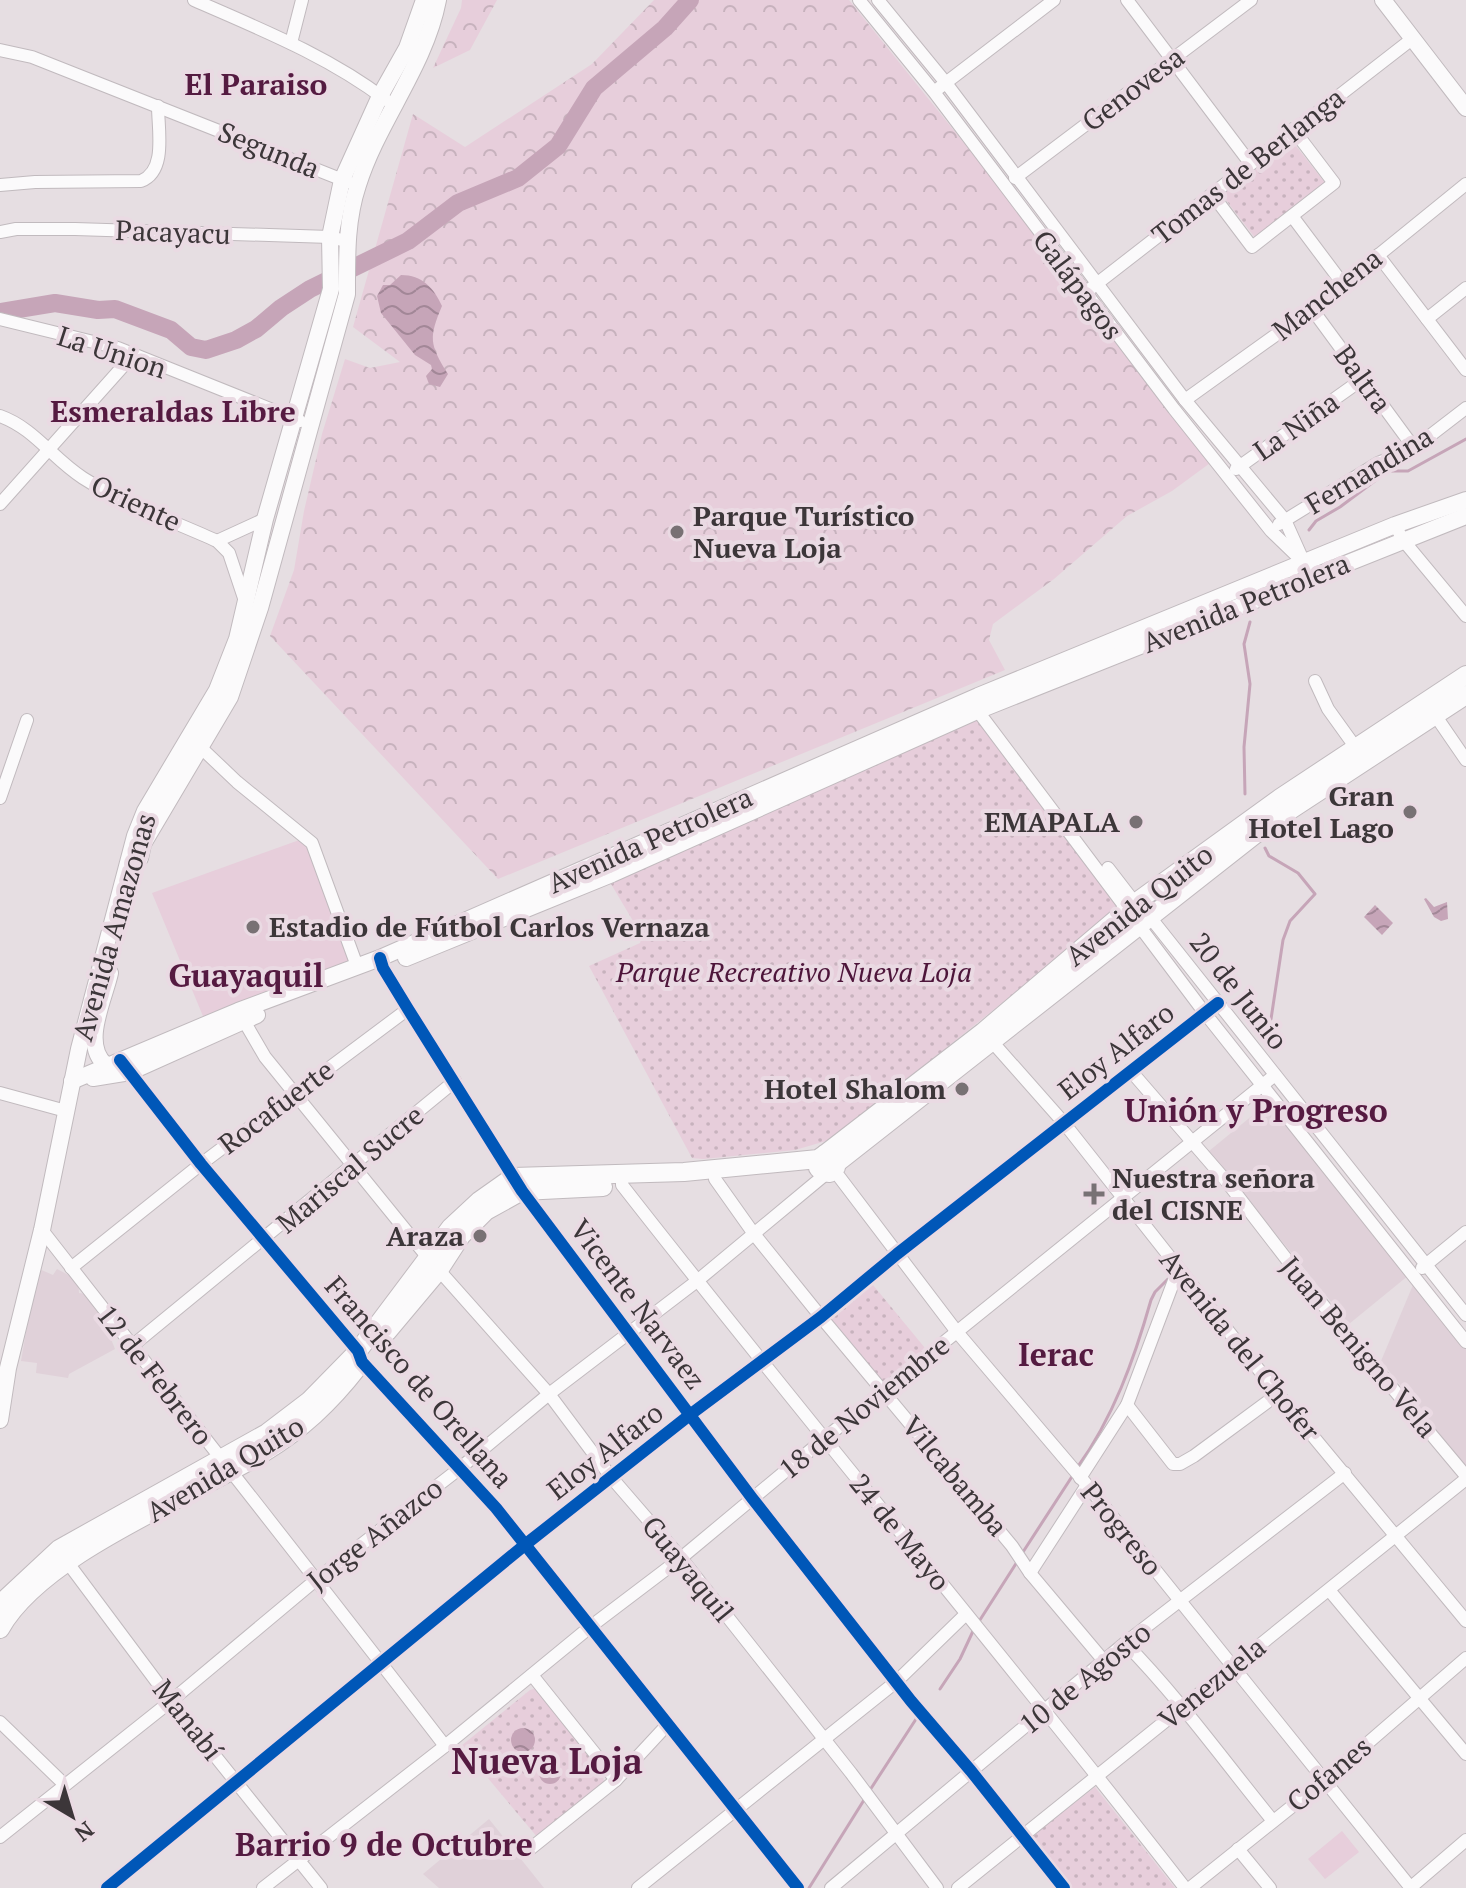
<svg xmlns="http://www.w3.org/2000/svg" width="1466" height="1888" font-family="'PT Serif',serif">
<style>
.built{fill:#e0d1d9}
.forest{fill:url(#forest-crowns)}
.park{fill:url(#park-dots)}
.pitch{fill:#e7cedb}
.water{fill:url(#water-waves)}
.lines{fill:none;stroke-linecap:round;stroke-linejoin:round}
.stream{stroke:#c6a5b8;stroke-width:3}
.river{stroke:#c6a5b8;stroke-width:18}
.minor-casing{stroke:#c1babe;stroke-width:14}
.major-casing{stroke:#c1babe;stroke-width:18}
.highway-casing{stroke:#c1babe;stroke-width:20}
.minor{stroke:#fbfafb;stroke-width:12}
.major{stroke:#fbfafb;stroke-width:16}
.highway{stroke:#fbfafb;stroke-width:18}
.cycleway-casing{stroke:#eadae3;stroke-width:17}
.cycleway{stroke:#0057b8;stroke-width:12}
.poi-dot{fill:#787174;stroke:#eadae3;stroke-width:3}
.labels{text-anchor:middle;stroke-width:8;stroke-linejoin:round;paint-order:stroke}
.street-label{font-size:28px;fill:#3c3639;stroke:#eadae3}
.poi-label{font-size:28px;font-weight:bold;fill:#3c3639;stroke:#eadae3;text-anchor:end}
.park-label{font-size:28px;font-style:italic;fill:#4d153a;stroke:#eadae3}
.neighbourhood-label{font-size:30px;font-weight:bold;fill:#551a41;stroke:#eadae3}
.quarter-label{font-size:32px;font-weight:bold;fill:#551a41;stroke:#eadae3}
.district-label{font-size:36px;font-weight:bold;fill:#551a41;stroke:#eadae3}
</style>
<defs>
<pattern id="forest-crowns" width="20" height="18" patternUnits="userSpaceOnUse" patternTransform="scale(2)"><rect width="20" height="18" fill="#e7cedb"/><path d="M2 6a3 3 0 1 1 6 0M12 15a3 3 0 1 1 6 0" fill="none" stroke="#c7b2bd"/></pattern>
<pattern id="park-dots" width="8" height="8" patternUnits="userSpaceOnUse" patternTransform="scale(2)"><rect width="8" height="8" fill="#e7cedb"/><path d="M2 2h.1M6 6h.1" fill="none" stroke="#c7b2bd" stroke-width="1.8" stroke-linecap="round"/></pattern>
<pattern id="water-waves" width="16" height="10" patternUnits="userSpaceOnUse" patternTransform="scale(2)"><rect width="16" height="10" fill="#c6a5b8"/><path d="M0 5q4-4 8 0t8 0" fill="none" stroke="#a28797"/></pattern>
</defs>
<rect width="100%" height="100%" fill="#e6dee2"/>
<g class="built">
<polygon points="1270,1101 1409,1275 1349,1324 1209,1151"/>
<polygon points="37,1268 53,1275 57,1269 78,1280 79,1293 86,1294 111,1324 109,1334 115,1349 69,1374 68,1378 36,1373 37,1363 21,1361"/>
<polygon points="1413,1285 1466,1349 1466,1467 1381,1361"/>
<polygon points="489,1819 544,1888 439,1888 423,1874"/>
</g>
<g class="forest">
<polygon points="462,0 497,0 470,50 433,68 461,8"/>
<polygon points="654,0 849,0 1217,458 1172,491 1127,516 1054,579 993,624 989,640 1005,670 498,879 270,636 294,570 304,511 322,434 345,359 370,368 400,362 353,327 413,114 465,147 592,64"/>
</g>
<g class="park">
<polygon points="1292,141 1326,184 1256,239 1222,195"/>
<polygon points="978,720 1120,908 833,1139 795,1150 703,1159 692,1158 589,966 640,943 642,936 611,884 699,842"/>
<polygon points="873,1285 925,1348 882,1383 831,1320"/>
<polygon points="537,1688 603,1771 604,1786 538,1838 461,1746 530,1690"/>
<polygon points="1095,1787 1175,1888 1071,1888 1031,1837"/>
</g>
<g class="pitch">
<polygon points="305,838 353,962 205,1021 152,893"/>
<polygon points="1342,1831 1359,1852 1325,1879 1308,1859"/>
</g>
<g class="water">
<path d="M401,275C422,275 434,288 442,306C429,337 429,344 448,374L440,387L429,384L426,376L432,369L431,365L415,355L381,313L377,296L383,285H390Z"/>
<polygon points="1426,898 1434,907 1447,902 1448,919 1441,921 1434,917 1424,899"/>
<polygon points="1375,905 1393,923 1382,935 1364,917"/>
<circle cx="523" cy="1740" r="12"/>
<circle cx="550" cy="1773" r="11"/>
</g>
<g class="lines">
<g class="stream">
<polyline points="1309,530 1316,521 1340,507 1388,471 1408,471 1466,439"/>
<polyline points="1245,794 1244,747 1250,684 1244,644 1250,622"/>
<polyline points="1265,848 1269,856 1298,873 1315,894 1290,921 1283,940 1271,1019"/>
<path d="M1077,1468C1113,1418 1134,1360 1151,1300L1155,1292L1168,1279"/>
<polyline points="1023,1552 1073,1475"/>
<polyline points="978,1623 1017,1562"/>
<polyline points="940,1689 960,1659 974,1629"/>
<polyline points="870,1790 918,1716"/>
<polyline points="809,1888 864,1800"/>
</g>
<polyline class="river" points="0,312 55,303 98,310 115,309 171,330 191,347 206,350 236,340 256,329 281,308 310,289 408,241 458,203 518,178 558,146 594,88 665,28 690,0"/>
<defs>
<g id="minor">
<path d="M194,0C260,29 328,56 386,100"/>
<polyline points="859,0 934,92 1174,409 1271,531 1299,558"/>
<polyline points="878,0 946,83 1185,400 1285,520 1311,578"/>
<polyline points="1127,0 1250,163"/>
<polyline points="291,43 302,0"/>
<polyline points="0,50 32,57 348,182"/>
<polyline points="939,88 1054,0"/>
<polyline points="1015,178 1251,0"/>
<path d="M0,185L35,182L141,181C167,171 158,130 158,106"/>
<polyline points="1212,194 1252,247 1334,183 1293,129"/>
<polyline points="1292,216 1343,284"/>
<polyline points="0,232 16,229 75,229 330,237 346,241"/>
<polyline points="1378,255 1466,370"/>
<polyline points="1090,289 1412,39"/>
<polyline points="1312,309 1414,448"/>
<polyline points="0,319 118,348 300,421"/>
<polyline points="1427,319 1466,288"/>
<polyline points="1185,400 1312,309 1466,184"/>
<path d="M0,416C34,428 53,459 83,478C122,503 175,522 217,541L229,553L245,601"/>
<polyline points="1236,469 1364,378"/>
<polyline points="0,504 133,355"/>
<polyline points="1279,524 1378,463 1414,448 1466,408"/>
<polyline points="1395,525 1403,540 1466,616"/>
<polyline points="217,541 265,519"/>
<polyline points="1315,681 1328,709 1356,748"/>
<polyline points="974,706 1204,1012 1466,1342"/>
<polyline points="1433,712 1466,760"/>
<polyline points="196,743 237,782 312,843 357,966"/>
<polyline points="0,798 27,720"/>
<polyline points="1108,868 1135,903 1150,917 1466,1315"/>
<polyline points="380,958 383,968 408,1009 522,1191 752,1498 911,1701 971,1771 1064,1888"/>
<polyline points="240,1014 265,1057 429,1259 549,1394 611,1477 681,1558 851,1773 937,1888"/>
<polyline points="988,1037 1064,1123 1278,1394 1466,1621"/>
<polyline points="127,1068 201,1164 358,1351 362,1362 496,1508 798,1888"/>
<polyline points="1130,1070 1227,1182 1308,1287 1466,1476"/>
<polyline points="0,1093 66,1111"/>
<polyline points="834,1170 957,1332 1087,1485 1411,1888"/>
<path d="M622,1174V1185C807,1422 1001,1651 1185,1888"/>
<polyline points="715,1179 754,1234 821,1317 1012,1546 1030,1573 1104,1661"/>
<path d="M42,1230C176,1402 312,1573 445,1746"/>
<polyline points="71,1268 201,1164 408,1009"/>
<polyline points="1422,1268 1466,1232"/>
<polyline points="132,1346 455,1081"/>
<polyline points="1127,1405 1173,1464 1180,1464 1194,1456 1278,1394"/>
<polyline points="1080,1478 1127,1405 1178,1270"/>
<polyline points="65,1559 171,1701 321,1888"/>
<polyline points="1030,1573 1087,1485"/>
<polyline points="1329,1590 1466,1754"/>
<path d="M1125,1643C1179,1698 1224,1761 1273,1821"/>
<polyline points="532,1675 616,1780"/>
<polyline points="0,1722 64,1784"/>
<polyline points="0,1837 171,1701 317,1579 459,1469 549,1394 697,1281 827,1173"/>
<polyline points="530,1849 616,1780 667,1725"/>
<polyline points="1238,1849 1270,1888"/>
<polyline points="107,1888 526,1544 691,1414 821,1317 897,1254 1218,1003"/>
<polyline points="263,1888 445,1746 590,1627 681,1558 824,1439 1275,1075"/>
<polyline points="638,1888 897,1681 966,1614"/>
<polyline points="831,1888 1125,1643 1345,1473"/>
<polyline points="958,1888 1466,1479"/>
<polyline points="1190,1888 1325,1780 1466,1658"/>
<polyline points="1410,1888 1466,1840"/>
</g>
<g id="major">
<polyline points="1383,0 1466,108"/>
<path d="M140,858L143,844L230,697L260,608L347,294C347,257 346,221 358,185C378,121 425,67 438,0"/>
<polyline points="406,958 612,874 977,711 1466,516"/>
<path d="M106,1065C81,1045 104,1000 110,973"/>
<polyline points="93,1078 130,1072 257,1015"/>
<polyline points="72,1081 238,1011 380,958 978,696 1395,525 1466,500"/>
<polyline points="0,1420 8,1368 42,1230 79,1049 135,836 145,811 217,690 237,639 265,519 331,289 330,237 342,180 380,96 407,48 424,0"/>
</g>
<g id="highway">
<polyline points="825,1154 983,1032 1135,903 1280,798 1466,675"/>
<polyline points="837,1163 1266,826 1466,695"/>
<polyline points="387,1332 439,1270 461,1236 486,1211 522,1191 603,1187"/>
<polyline points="0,1604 59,1549 267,1433 309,1401 358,1351 451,1227 479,1201 513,1177 684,1172 818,1159 825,1154 834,1157 836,1167 830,1173 822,1172 818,1168 818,1159"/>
<path d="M0,1629C42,1554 189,1498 263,1453C302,1429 330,1403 358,1367"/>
</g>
</defs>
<use href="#minor" class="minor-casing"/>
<use href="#major" class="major-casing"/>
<use href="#highway" class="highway-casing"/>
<use href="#minor" class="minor"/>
<use href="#major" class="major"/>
<use href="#highway" class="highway"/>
<defs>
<g id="cycleway">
<polyline points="380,958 383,968 408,1009 522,1191 752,1498 911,1701 971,1771 1064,1888"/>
<polyline points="120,1060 201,1164 358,1351 362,1362 496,1508 798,1888"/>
<polyline points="107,1888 526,1544 691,1414 821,1317 897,1254 1218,1003"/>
</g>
</defs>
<use href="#cycleway" class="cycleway-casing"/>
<use href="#cycleway" class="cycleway"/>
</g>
<g class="poi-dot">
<circle cx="677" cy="532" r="8"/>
<circle cx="1410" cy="812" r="8"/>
<circle cx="1136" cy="822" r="8"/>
<circle cx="253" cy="927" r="8"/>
<circle cx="962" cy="1089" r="8"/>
<path d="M1090 1182h8v8h8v8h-8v8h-8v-8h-8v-8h8z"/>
<circle cx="480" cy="1236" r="8"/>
</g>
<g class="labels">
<g class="street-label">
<text transform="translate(1133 89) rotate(-37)" y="10">Genovesa</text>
<text transform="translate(269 150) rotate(22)" y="10">Segunda</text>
<text transform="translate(1248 166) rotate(-38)" y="10">Tomas de Berlanga</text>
<text transform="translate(173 232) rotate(2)" y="10">Pacayacu</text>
<text transform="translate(1078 285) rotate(53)" y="10">Galápagos</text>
<text transform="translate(1327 294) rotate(-38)" y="10">Manchena</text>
<text transform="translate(112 352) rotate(18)" y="10">La Union</text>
<text transform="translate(1363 379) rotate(54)" y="10">Baltra</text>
<text transform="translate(1296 426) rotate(-35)" y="10">La Niña</text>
<text transform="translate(1369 470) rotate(-31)" y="10">Fernandina</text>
<text transform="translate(136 503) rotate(25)" y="10">Oriente</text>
<text transform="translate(1246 603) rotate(-22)" y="10">Avenida Petrolera</text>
<text transform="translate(650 840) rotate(-24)" y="10">Avenida Petrolera</text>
<text transform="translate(1139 905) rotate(-38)" y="10">Avenida Quito</text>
<text transform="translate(114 927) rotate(-74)" y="10">Avenida Amazonas</text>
<text transform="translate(1239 991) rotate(52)" y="10">20 de Junio</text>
<text transform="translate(1116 1051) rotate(-38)" y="10">Eloy Alfaro</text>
<text transform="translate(276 1107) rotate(-37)" y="10">Rocafuerte</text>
<text transform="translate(350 1169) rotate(-40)" y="10">Mariscal Sucre</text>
<text transform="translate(638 1304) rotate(53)" y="10">Vicente Narvaez</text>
<text transform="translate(1240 1345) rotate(51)" y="10">Avenida del Chofer</text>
<text transform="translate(1359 1347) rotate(50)" y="10">Juan Benigno Vela</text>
<text transform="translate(155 1375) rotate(52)" y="10">12 de Febrero</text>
<text transform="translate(419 1382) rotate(49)" y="10">Francisco de Orellana</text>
<text transform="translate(864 1407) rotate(-39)" y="10">18 de Noviembre</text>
<text transform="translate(605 1451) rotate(-38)" y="10">Eloy Alfaro</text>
<text transform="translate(225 1469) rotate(-31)" y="10">Avenida Quito</text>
<text transform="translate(955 1476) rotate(50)" y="10">Vilcabamba</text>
<text transform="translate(1122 1529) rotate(51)" y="10">Progreso</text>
<text transform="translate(900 1532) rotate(51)" y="10">24 de Mayo</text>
<text transform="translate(375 1534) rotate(-38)" y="10">Jorge Añazco</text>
<text transform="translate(688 1569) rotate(51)" y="10">Guayaquil</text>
<text transform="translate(1085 1678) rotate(-39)" y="10">10 de Agosto</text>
<text transform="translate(1212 1683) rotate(-39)" y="10">Venezuela</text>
<text transform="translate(188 1720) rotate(52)" y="10">Manabí</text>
<text transform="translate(1329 1774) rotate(-40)" y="10">Cofanes</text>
</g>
<g class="poi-label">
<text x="693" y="526" text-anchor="start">Parque Turístico<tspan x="693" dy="32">Nueva Loja</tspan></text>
<text x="1394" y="806">Gran<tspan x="1394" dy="32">Hotel Lago</tspan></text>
<text x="1120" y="832">EMAPALA</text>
<text x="269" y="937" text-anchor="start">Estadio de Fútbol Carlos Vernaza</text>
<text x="946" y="1099">Hotel Shalom</text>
<text x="1112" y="1188" text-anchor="start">Nuestra señora<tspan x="1112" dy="32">del CISNE</tspan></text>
<text x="464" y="1246">Araza</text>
</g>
<g class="park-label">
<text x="794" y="982">Parque Recreativo Nueva Loja</text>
</g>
<g class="neighbourhood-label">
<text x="256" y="95">El Paraiso</text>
<text x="173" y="422">Esmeraldas Libre</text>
</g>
<g class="quarter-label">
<text x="246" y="987">Guayaquil</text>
<text x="1256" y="1122">Unión y Progreso</text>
<text x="1056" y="1366">Ierac</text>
<text x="384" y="1856">Barrio 9 de Octubre</text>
</g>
<g class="district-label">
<text x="547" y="1774">Nueva Loja</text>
</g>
</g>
<g transform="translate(72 1816) rotate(142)" stroke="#eadae3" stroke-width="6" paint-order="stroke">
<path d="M0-6L14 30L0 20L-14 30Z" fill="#3c3639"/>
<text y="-12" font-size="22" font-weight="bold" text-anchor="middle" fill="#3c3639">N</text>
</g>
</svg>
